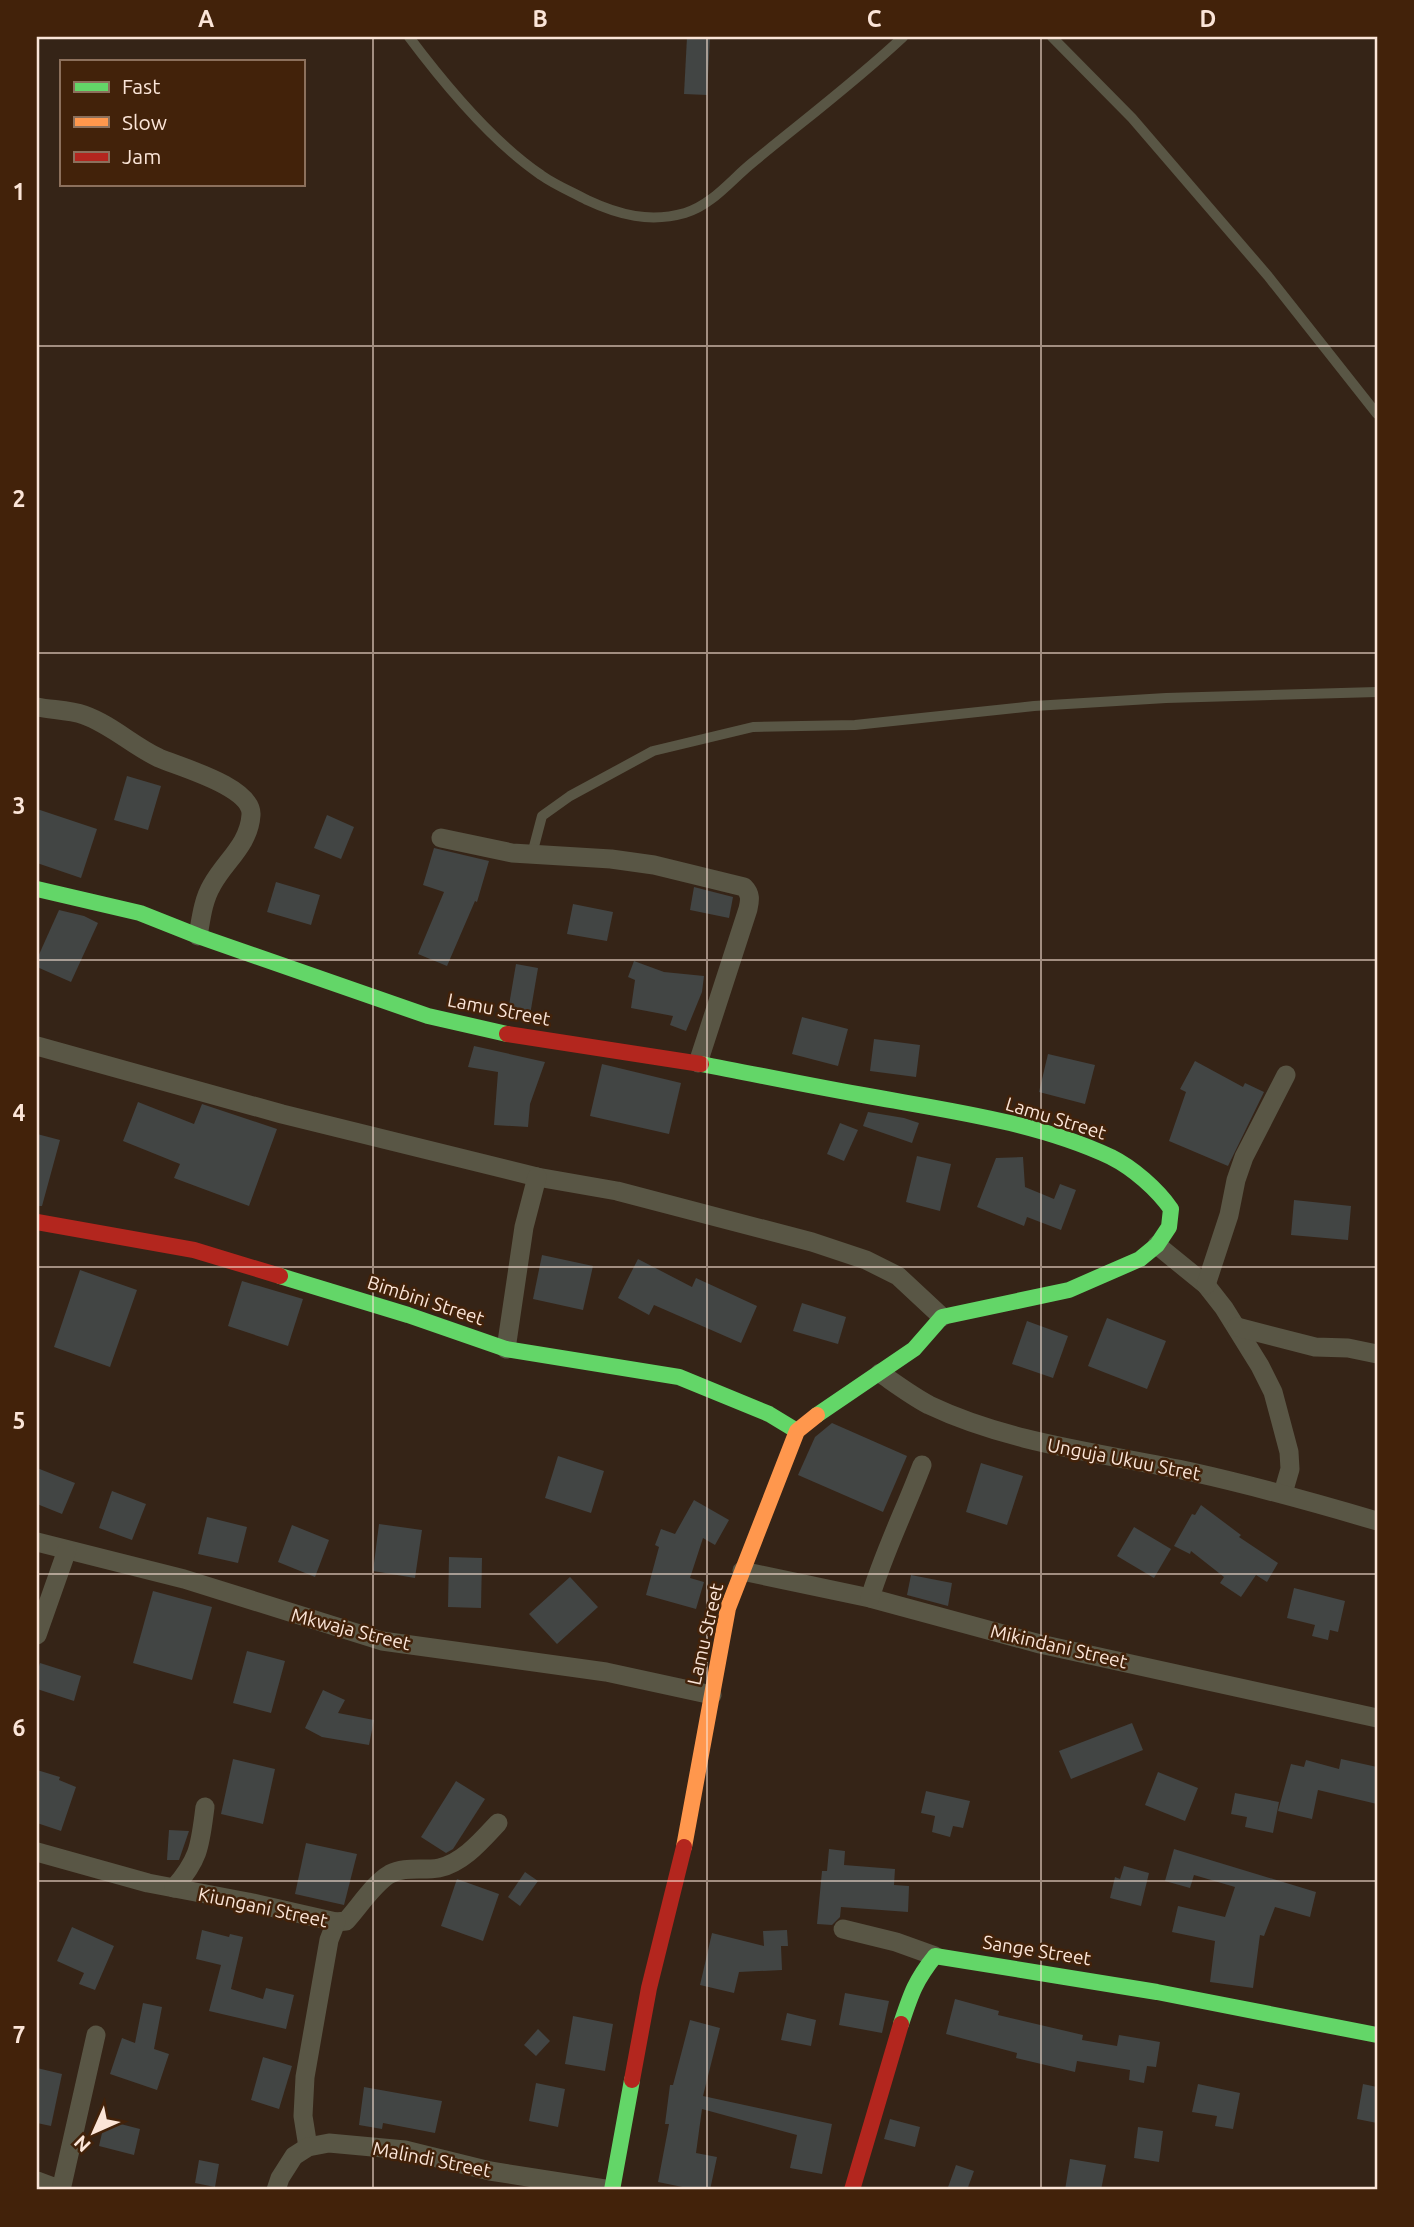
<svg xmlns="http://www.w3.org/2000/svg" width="1414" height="2227" font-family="Ubuntu,sans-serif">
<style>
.building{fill:#424544}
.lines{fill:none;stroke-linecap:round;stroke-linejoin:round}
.lane{stroke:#595645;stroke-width:10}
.street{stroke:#595645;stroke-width:19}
.fast{stroke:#63d668;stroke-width:16}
.slow{stroke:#ff974d;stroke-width:16}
.jam{stroke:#b3261e;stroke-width:16}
.grid{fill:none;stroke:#fbe5d8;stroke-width:2;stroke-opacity:0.55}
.labels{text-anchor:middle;stroke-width:5;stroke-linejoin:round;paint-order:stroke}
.street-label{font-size:19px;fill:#fbe5d8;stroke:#42220a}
.neatline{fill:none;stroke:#fbe5d8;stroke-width:2.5}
.grid-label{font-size:23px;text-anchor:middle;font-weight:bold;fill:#fbe5d8}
</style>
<rect width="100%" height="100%" fill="#352417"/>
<g class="building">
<polygon points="687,37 710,37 707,95 684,94"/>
<polygon points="127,776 161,786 148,830 114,820"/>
<polygon points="37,809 97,829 81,878 37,863"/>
<polygon points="327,815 354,827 341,859 314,848"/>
<polygon points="434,848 489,861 477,902 475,901 447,966 418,954 444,892 423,885"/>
<polygon points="276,882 320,895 311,925 267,912"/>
<polygon points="694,887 733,897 729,918 690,910"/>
<polygon points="573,904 613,912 607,941 567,934"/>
<polygon points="59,910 84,916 98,923 71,982 37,967 37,959"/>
<polygon points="634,961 664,972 704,976 702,992 686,1031 670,1025 673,1016 631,1008 635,980 628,977"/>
<polygon points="516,964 538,968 530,1015 508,1011"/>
<polygon points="802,1017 848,1029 838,1066 792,1054"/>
<polygon points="874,1039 920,1045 916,1077 870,1071"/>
<polygon points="474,1046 545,1062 530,1104 528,1127 494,1125 498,1072 468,1067"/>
<polygon points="1048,1054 1095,1065 1085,1104 1039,1092"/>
<polygon points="1195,1061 1243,1087 1245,1083 1264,1092 1228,1166 1169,1141 1186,1092 1180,1089"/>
<polygon points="602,1064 681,1083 669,1134 590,1116"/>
<polygon points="138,1102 194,1124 202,1104 277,1129 249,1206 174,1178 180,1164 123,1141"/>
<polygon points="868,1112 904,1118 919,1123 912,1143 863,1126"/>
<polygon points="840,1123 858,1130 844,1161 827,1154"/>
<polygon points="37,1134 60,1140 42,1206 37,1206"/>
<polygon points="917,1156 951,1164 940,1211 906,1202"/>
<polygon points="1023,1157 1025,1187 1054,1199 1060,1184 1076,1190 1061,1230 1027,1217 1024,1226 977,1207 996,1158"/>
<polygon points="1294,1200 1351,1206 1348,1240 1291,1235"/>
<polygon points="542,1255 593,1266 583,1310 533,1299"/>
<polygon points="638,1259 692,1287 696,1278 757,1306 741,1343 654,1305 649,1315 618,1298"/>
<polygon points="80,1270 137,1290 110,1367 54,1347"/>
<polygon points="242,1281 303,1299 288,1346 228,1326"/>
<polygon points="802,1303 846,1317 838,1344 793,1331"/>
<polygon points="1107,1318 1166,1341 1147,1389 1088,1366"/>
<polygon points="1027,1321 1068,1336 1053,1378 1012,1364"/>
<polygon points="832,1423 907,1456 883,1512 798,1475 815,1437"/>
<polygon points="558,1456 604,1471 591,1513 545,1498"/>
<polygon points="981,1463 1023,1476 1007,1525 966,1512"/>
<polygon points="37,1468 75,1483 62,1514 37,1504"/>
<polygon points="112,1491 146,1504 132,1540 99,1528"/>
<polygon points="694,1500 729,1520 715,1545 703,1538 690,1578 704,1582 696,1609 646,1595 659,1547 655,1545 661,1529 675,1534"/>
<polygon points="1201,1505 1241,1535 1239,1537 1278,1563 1267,1582 1256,1575 1241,1597 1220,1583 1224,1577 1191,1551 1190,1554 1174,1546 1192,1514 1195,1515"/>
<polygon points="207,1517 247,1527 238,1563 198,1554"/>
<polygon points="379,1524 422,1530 415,1578 373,1571"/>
<polygon points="292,1525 329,1540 315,1577 278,1562"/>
<polygon points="1134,1527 1171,1549 1154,1578 1117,1556"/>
<polygon points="449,1557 482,1558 481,1608 448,1607"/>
<polygon points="911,1575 952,1583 948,1606 907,1595"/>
<polygon points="570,1577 598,1607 557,1644 529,1614"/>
<polygon points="1294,1588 1345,1601 1338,1632 1330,1630 1328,1640 1312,1636 1315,1625 1287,1618"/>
<polygon points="153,1591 212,1607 192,1680 133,1663"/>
<polygon points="247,1651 285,1661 271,1713 233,1703"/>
<polygon points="40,1663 81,1676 74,1701 37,1689 37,1673"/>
<polygon points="323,1690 345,1700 338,1713 374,1720 369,1745 322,1737 305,1728"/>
<polygon points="1132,1723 1143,1750 1071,1779 1059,1751"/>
<polygon points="233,1759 275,1769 263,1824 221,1814"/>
<polygon points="1341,1759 1377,1767 1377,1804 1318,1790 1312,1819 1278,1811 1291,1764 1304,1767 1306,1760 1339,1769"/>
<polygon points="37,1770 60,1777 59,1780 76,1787 61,1831 37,1823"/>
<polygon points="1158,1772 1198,1788 1185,1821 1145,1805"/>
<polygon points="456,1781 485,1799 453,1849 446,1853 421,1837"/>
<polygon points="926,1791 970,1801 963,1828 953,1826 950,1837 932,1832 935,1816 921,1813"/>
<polygon points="1235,1793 1279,1802 1273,1833 1245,1827 1247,1817 1231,1814"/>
<polygon points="169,1830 189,1831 179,1860 167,1860"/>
<polygon points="306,1843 357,1854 344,1905 295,1894"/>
<polygon points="829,1849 845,1851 844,1865 895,1869 894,1885 909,1886 908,1912 841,1907 840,1917 832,1925 817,1924 822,1871 827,1871"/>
<polygon points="1174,1849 1316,1892 1310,1917 1275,1907 1264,1936 1260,1935 1253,1988 1210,1982 1215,1941 1172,1932 1178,1906 1225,1917 1235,1887 1194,1875 1190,1888 1165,1881"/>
<polygon points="1124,1866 1149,1873 1141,1906 1110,1898 1115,1877 1120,1879"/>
<polygon points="525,1872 538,1881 520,1906 508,1897"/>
<polygon points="457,1879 499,1894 483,1941 441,1926"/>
<polygon points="72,1927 114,1946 95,1990 79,1984 84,1973 57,1961"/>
<polygon points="202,1930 229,1937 230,1934 243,1937 231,1989 263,1999 266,1988 294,1995 286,2029 209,2011 221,1965 196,1959"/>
<polygon points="787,1930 788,1946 781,1946 782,1970 739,1972 734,1993 700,1985 712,1933 764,1946 763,1931"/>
<polygon points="845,1993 889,2001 882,2033 839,2025"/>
<polygon points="955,1999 999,2011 998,2015 1083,2035 1082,2040 1117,2046 1119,2035 1160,2042 1156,2067 1147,2066 1144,2083 1129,2080 1130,2070 1077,2061 1075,2072 1016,2058 1017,2053 946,2034"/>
<polygon points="143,2003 162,2007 154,2049 169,2054 157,2090 110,2074 122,2038 135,2043"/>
<polygon points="787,2013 816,2020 811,2046 781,2040"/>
<polygon points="573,2016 613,2024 605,2071 565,2064"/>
<polygon points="690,2020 720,2028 703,2096 832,2124 822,2174 790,2168 797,2135 702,2109 696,2153 717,2157 710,2190 697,2190 658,2182 669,2124 665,2124 670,2085 673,2085"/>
<polygon points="538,2029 550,2041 536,2056 524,2045"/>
<polygon points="263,2057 292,2066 279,2109 251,2100"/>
<polygon points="37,2068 62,2074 51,2126 37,2123"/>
<polygon points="536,2083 565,2089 558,2127 529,2121"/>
<polygon points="1198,2084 1240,2093 1233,2129 1215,2126 1217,2116 1192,2112"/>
<polygon points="1363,2084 1377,2087 1377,2123 1357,2119"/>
<polygon points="364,2087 442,2101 435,2133 383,2123 382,2129 359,2125"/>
<polygon points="890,2119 920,2127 915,2147 884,2139"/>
<polygon points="105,2120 140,2129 134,2155 99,2146"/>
<polygon points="1138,2127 1163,2131 1159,2162 1134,2158"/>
<polygon points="1070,2159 1106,2165 1101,2190 1065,2190"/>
<polygon points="199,2160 219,2164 215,2187 195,2183"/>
<polygon points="956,2165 974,2171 967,2190 947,2190"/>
</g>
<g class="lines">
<g class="lane">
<path d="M409,37C445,85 491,141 541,175C555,185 572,192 587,200C619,215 650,223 685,213C712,205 731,180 752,163C803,121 855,82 903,37"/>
<polyline points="1052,37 1132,118 1268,276 1377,414"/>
<polyline points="532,854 542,816 570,796 653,751 753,727 855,725 1034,706 1166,698 1377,692"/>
</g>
<g class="street">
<path d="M37,707C52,710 70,710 84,715C112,725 133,746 159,758C180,767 253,787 251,815C249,845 225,861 212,885C203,900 201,919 198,936"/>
<path d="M441,838L512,853L611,859L654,865L744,887C751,894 750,900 748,909L698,1063"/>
<polyline points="37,1046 282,1114 537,1177 617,1191 812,1242 866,1260 898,1276 942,1317"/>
<polyline points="1157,1245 1206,1285 1224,1308 1260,1366 1273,1392 1289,1452 1290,1469 1283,1493"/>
<polyline points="1206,1285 1229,1215 1236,1180 1244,1157 1286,1075"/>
<polyline points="1237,1327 1315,1347 1348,1348 1377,1354"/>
<polyline points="506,1349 524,1227 537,1177"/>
<path d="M880,1373C896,1384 912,1396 929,1405C1011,1444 1104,1453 1192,1472C1255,1486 1316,1503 1377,1521"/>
<polyline points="37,1542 184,1579 382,1641 606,1672 712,1695"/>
<polyline points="742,1571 870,1598 1040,1644 1377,1718"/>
<path d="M870,1598C884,1552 905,1510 922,1465"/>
<polyline points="37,1635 67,1550"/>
<path d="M37,1852L148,1883L248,1902L336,1922L346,1921C359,1907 374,1883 390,1874C405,1866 423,1871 439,1868C463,1863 482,1840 498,1823"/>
<path d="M174,1888C200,1858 200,1845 205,1807"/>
<polyline points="843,1929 896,1942 935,1956"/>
<polyline points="308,2147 303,2116 305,2077 329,1940 336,1922"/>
<polyline points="37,2181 61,2190"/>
<polyline points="61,2190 96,2035"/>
<polyline points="276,2190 280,2178 294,2156 308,2147 329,2143 405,2150 490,2171 611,2190"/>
</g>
<g class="fast">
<polyline points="37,889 140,913 198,936 428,1016 507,1034"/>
<path d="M701,1064C759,1075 816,1087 874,1097C952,1111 1039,1123 1111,1157C1133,1168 1157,1189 1171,1209L1169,1227L1157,1245L1140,1259L1069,1290L942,1317L914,1349L817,1415"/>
<polyline points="280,1276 408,1315 506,1349 679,1377 769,1414 797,1431"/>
<path d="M901,2024C911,1994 915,1981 935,1956L1157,1992L1377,2035"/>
<polyline points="612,2190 632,2080"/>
</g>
<polyline class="slow" points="684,1847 728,1608 797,1431 817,1415"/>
<g class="jam">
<polyline points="507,1034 701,1064"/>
<polyline points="37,1222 194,1250 280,1276"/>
<polyline points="632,2080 649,1988 684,1847"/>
<polyline points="852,2190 901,2024"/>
</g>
</g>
<path class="grid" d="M373,37V2190M707,37V2190M1041,37V2190M37,346H1377M37,653H1377M37,960H1377M37,1267H1377M37,1574H1377M37,1881H1377"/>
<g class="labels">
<g class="street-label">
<text transform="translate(499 1009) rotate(11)" y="7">Lamu Street</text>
<text transform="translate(1056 1118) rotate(17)" y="7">Lamu Street</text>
<text transform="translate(426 1300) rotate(18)" y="7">Bimbini Street</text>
<text transform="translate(1124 1459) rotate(11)" y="7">Unguja Ukuu Stret</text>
<text transform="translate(351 1629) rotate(14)" y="7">Mkwaja Street</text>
<text transform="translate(705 1634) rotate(-77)" y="7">Lamu Street</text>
<text transform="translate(1059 1646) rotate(13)" y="7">Mikindani Street</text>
<text transform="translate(263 1907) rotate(12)" y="7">Kiungani Street</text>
<text transform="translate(1037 1950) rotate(9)" y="7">Sange Street</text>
<text transform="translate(432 2159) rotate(11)" y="7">Malindi Street</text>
</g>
</g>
<rect width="1414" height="2227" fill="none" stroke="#42220a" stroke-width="77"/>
<rect x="60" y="60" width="245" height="126" fill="#42220a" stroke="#8c705c" stroke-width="2"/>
<rect x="74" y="82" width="35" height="10" fill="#63d668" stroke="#8c705c" stroke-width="2"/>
<text x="122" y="94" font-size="21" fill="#fbe5d8">Fast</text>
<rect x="74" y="117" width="35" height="10" fill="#ff974d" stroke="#8c705c" stroke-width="2"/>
<text x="122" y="130" font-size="21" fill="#fbe5d8">Slow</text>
<rect x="74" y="152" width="35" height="10" fill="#b3261e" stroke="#8c705c" stroke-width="2"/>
<text x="122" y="164" font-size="21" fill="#fbe5d8">Jam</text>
<g transform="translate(94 2132) rotate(225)" stroke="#42220a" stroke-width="5" paint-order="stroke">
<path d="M0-5L12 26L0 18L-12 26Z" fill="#fbe5d8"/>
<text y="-10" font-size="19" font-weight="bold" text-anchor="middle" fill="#fbe5d8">N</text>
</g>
<rect x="38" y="38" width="1338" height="2150" class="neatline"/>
<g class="grid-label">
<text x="206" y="27">A</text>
<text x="540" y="27">B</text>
<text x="874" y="27">C</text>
<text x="1208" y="27">D</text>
<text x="19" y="200">1</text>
<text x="19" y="507">2</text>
<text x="19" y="814">3</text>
<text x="19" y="1121">4</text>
<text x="19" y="1429">5</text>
<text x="19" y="1736">6</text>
<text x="19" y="2043">7</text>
</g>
</svg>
